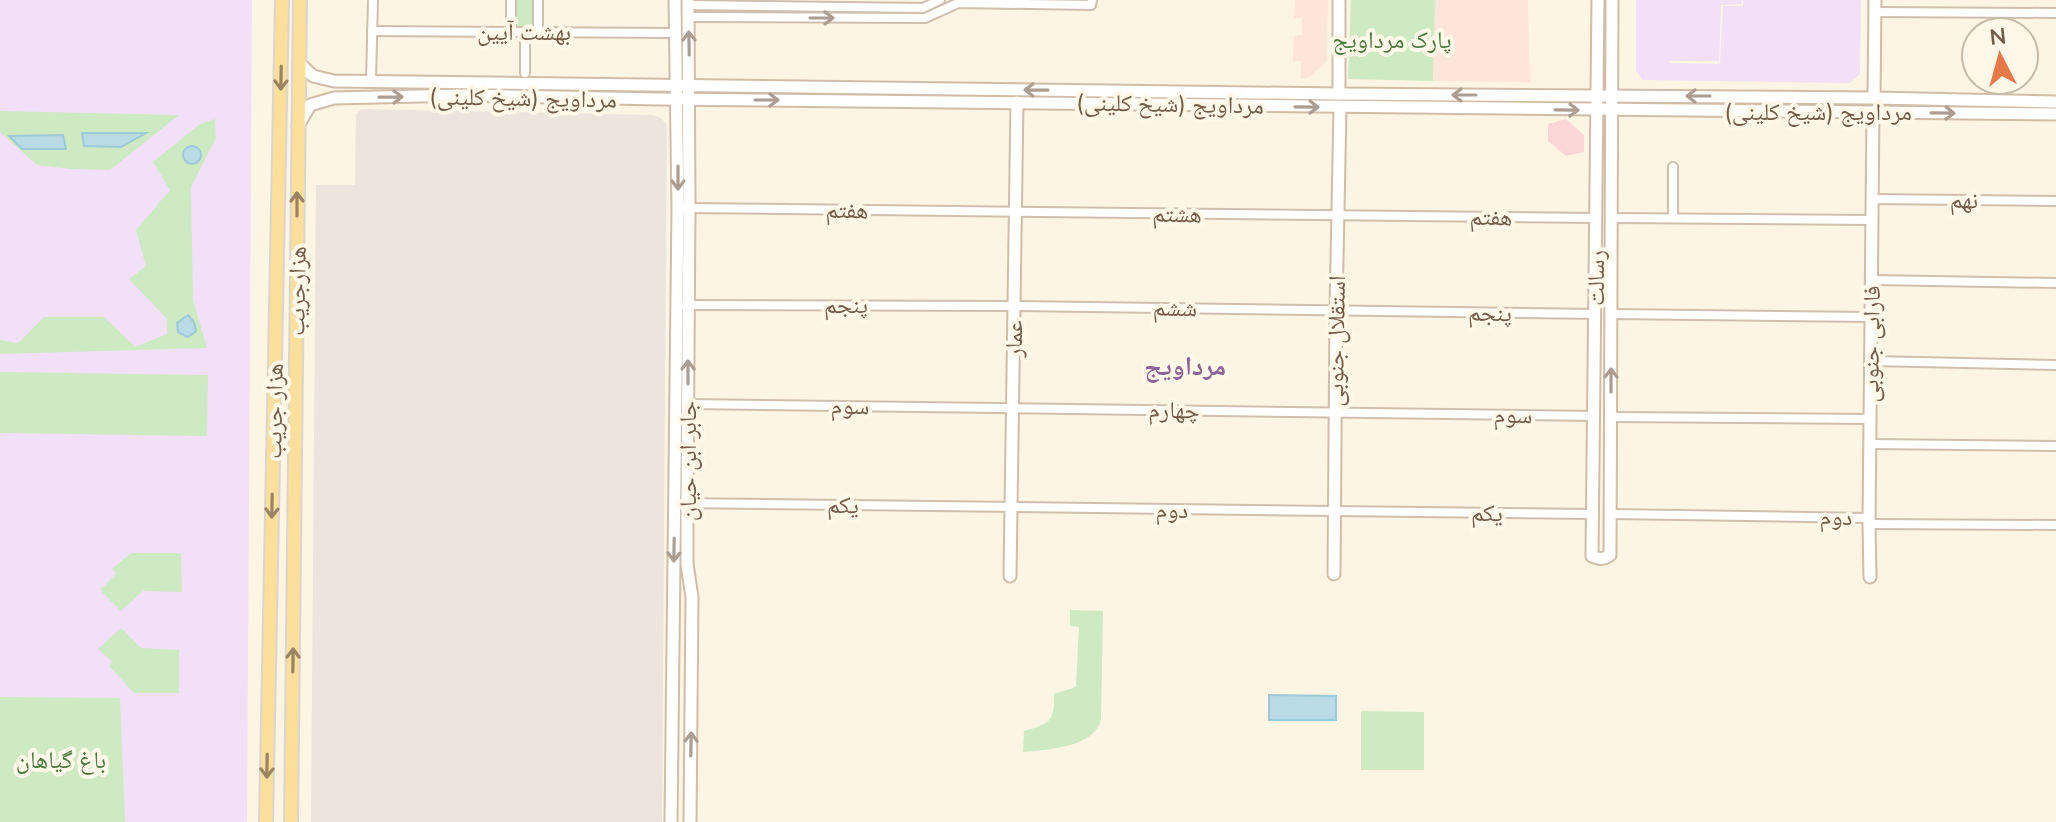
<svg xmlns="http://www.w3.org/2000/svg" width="2056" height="822" font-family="'Nunito Sans','Noto Naskh Arabic',sans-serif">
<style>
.commercial{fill:#fde5d7}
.industrial{fill:#ebe5de}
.education{fill:#f1e0f8}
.medical{fill:#fad6d7}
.green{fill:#ceeac2}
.water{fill:#b8dbe6;stroke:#9ecad8;stroke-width:2}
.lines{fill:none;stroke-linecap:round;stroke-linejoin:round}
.street-casing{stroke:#d0bfad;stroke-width:12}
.secondary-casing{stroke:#d1bda7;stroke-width:15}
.primary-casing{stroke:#dbd5d0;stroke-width:16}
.street{stroke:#fff;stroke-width:8}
.secondary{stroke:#fff;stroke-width:11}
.primary{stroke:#fbdf9b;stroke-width:12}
.oneway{stroke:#ac9d92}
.oneway2{stroke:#9c8362}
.labels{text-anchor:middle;stroke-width:8;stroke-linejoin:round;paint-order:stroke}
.street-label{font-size:24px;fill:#745c49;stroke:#fff8e9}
.park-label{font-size:24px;fill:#4d7a41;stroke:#fff8e9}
.neighbourhood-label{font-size:26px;font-weight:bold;fill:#8b6498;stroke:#fff8e9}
</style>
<rect width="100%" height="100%" fill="#fcf5e3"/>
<g class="commercial">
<polygon points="1295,0 1328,0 1327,61 1308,78 1301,79 1301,61 1293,61 1294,36 1302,35 1302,18 1294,18"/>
<polygon points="1435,0 1528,0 1530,82 1433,81"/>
</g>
<polygon class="industrial" points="361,109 653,115 661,118 667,125 662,822 311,822 316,185 355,185 356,114"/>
<g class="education">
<polygon points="0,0 252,0 247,822 0,822"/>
<polygon points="1636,0 1742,0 1742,4 1721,5 1719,61 1669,61 1670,63 1720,64 1723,6 1743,6 1743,0 1861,0 1860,74 1850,83 1643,80 1636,71"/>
</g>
<polygon class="medical" points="1566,119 1584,135 1584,152 1566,156 1548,141 1548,124"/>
<g class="green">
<rect x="511" y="0" width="27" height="32"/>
<polygon points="1351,0 1435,0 1433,81 1348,79"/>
<polygon points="0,111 179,115 110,170 70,169 37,165 0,132"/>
<polygon points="215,119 216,138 191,187 193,300 207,348 0,354 0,340 18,343 44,317 104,317 135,347 167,334 167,319 129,279 146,266 136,230 170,190 153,162 200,124"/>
<polygon points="0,372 208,375 207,436 0,433"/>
<polygon points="131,553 181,553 182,592 143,591 121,611 100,590 116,574 112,569"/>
<path d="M1070,610L1103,611L1101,719C1096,747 1047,750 1023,752L1024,731C1049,724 1055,722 1054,694L1076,687L1079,627L1070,626Z"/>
<polygon points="121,628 141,648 179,650 179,693 134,693 109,666 112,662 98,649"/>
<polygon points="0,697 120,698 125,822 0,822"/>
<polygon points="1361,711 1424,712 1424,770 1361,770"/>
</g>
<g class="water">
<polygon points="82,133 146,133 121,147 84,146"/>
<polygon points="63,135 66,149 22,149 9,136"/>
<circle cx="192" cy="155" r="9"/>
<polygon points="188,315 194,322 196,331 188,337 178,332 177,323"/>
<polygon points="1269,695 1336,696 1336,720 1269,720"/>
</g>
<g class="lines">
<defs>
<g id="street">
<polyline points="511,0 511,32"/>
<polyline points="538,0 538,32"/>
<polyline points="688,5 923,8 940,0"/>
<polyline points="1875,12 2056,13"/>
<polyline points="688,17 925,18 958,3 1091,5 1092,0"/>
<polyline points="372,31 676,33"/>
<polyline points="525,32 525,73"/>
<polyline points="371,81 373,0"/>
<polyline points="1872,199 2056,201"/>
<polyline points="685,208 1596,218"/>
<polyline points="1612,218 1872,220"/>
<polyline points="1673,218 1673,167"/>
<polyline points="1872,280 2056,283"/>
<polyline points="684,305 1015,306 1596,314"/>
<polyline points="1611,314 1871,317"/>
<polyline points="1871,361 2056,365"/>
<polyline points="688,404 1594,416"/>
<polyline points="1611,417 1870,419"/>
<polyline points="1870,444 2056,446"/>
<polyline points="675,503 1593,514"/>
<polyline points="1611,514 1869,518"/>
<polyline points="1869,524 2056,525"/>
</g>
<g id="secondary">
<polyline points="688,0 689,208 687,503 687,564 692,597 690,822"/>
<path d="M1598,0L1592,556C1599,559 1603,560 1610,555L1612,0"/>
<polyline points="299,63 313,76 334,81 1339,94 1874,98 2056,102"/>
<polyline points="1339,94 1339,0"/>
<polyline points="1874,98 1875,0"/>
<polyline points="298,126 310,105 334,98 463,95 660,99 2056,114"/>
<polyline points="1334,574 1336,310 1340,107"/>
<polyline points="1010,576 1017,102"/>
<polyline points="1870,577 1869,524 1873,112"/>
<polyline points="671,822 678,208 675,0"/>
</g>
<g id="primary">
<polyline points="266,822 282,0"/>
<polyline points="291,822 300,0"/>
</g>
</defs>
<use href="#street" class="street-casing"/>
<use href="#secondary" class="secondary-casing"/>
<use href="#primary" class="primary-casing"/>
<use href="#street" class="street"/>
<use href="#secondary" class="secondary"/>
<use href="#primary" class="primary"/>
</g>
<defs><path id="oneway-shaft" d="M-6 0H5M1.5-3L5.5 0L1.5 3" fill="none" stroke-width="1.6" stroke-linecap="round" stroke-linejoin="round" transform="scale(2)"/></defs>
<g class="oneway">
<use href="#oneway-shaft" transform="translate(822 18)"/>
<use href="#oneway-shaft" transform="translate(689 43) rotate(-91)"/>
<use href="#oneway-shaft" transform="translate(1036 90) rotate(-179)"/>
<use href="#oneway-shaft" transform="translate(1464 95) rotate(-180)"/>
<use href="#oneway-shaft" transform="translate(1698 96) rotate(-180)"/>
<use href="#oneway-shaft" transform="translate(391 97) rotate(-1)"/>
<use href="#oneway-shaft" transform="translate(767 100)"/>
<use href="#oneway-shaft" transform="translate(1307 107) rotate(1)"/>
<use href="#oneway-shaft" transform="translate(1567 110) rotate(1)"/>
<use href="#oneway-shaft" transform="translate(1943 113) rotate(1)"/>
<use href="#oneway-shaft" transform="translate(678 178) rotate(90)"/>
<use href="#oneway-shaft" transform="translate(688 372) rotate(-90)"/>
<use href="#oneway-shaft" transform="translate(1611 380) rotate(-90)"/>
<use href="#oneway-shaft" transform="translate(674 550) rotate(91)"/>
<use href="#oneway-shaft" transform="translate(691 744) rotate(-89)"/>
</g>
<g class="oneway2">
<use href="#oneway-shaft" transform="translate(281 78) rotate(91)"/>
<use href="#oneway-shaft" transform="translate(297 204) rotate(-90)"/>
<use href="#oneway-shaft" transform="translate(272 506) rotate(91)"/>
<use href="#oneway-shaft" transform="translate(293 660) rotate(-89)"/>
<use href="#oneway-shaft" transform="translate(267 766) rotate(91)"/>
</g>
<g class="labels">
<g class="street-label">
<text x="524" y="40">بهشت آیین</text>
<text transform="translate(523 98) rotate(1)" y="8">مرداویج (شیخ کلینی)</text>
<text transform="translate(1170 104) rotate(1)" y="8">مرداویج (شیخ کلینی)</text>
<text x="1818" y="120">مرداویج (شیخ کلینی)</text>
<text transform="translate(1964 200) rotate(1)" y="8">نهم</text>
<text transform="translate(847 210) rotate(1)" y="8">هفتم</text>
<text transform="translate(1177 214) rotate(1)" y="8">هشتم</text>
<text transform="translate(1491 217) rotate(1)" y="8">هفتم</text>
<text transform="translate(1596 278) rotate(-90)" y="8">رسالت</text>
<text transform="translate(297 291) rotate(-89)" y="8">هزارجریب</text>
<text x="846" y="313">پنجم</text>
<text transform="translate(1175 308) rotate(1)" y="8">ششم</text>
<text transform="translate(1490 313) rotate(1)" y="8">پنجم</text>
<text transform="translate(1014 339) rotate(-89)" y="8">عمار</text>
<text transform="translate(1336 341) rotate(-89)" y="8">استقلال جنوبی</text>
<text transform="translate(1871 344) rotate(-89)" y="8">فارابی جنوبی</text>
<text transform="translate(850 406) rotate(1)" y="8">سوم</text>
<text transform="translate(1174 410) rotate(1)" y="8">چهارم</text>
<text transform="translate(274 411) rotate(-89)" y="8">هزار جریب</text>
<text transform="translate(1513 415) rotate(1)" y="8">سوم</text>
<text transform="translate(688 461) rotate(-90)" y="8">جابر ابن حیان</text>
<text transform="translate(843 505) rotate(1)" y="8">یکم</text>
<text transform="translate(1172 510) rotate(1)" y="8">دوم</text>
<text transform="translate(1487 513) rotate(1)" y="8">یکم</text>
<text transform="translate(1836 517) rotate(1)" y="8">دوم</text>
</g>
<g class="park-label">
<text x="1392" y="48">پارک مرداویج</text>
<text x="61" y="768">باغ گیاهان</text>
</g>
<g class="neighbourhood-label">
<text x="1185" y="375">مرداویج</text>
</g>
</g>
<g transform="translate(2000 56) rotate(354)"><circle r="38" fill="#fff8e9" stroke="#c7baa9" stroke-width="2"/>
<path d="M0-6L14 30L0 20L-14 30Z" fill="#e77847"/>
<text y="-12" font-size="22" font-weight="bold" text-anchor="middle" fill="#745c49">N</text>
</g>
</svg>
